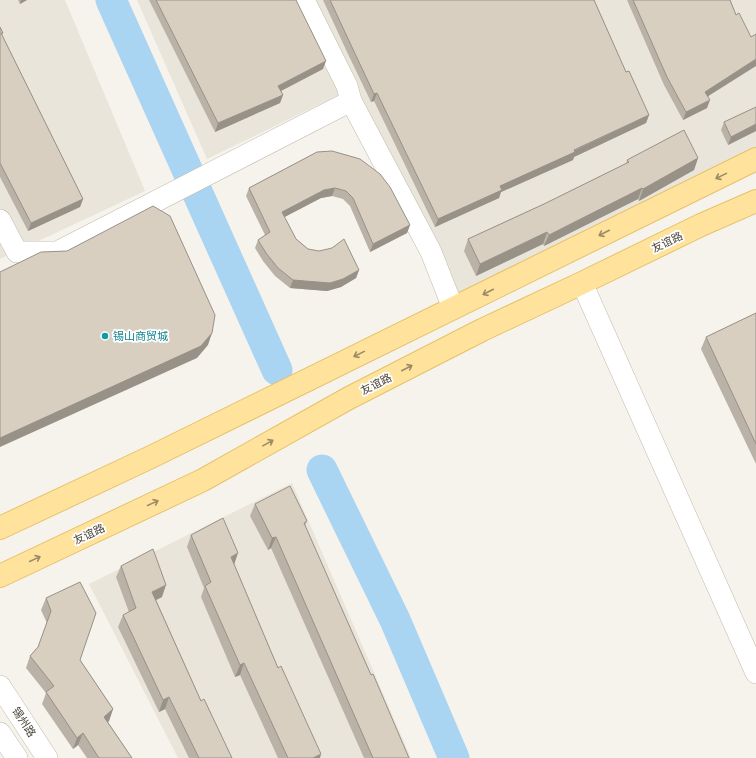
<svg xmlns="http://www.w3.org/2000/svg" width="756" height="758" font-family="Montserrat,'Noto Sans SC',sans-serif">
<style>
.residential{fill:#eae5da}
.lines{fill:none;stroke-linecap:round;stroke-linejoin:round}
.river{stroke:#a9d4f2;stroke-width:31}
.minor-casing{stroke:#c2bbae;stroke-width:22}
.major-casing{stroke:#e6c16a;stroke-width:24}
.minor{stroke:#fff;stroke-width:21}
.major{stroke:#ffe39c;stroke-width:22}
.wall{fill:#bab2a6}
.shaded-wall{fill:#979187}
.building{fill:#d8cfc1;stroke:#979187}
.oneway{stroke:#9c8c66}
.culture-dot{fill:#0f9aa8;stroke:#fff;stroke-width:1.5}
.labels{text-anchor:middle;stroke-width:3.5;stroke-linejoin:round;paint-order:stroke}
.street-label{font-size:11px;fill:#4b4439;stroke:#fff}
.culture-label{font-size:11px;fill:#0d838f;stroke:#fff;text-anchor:start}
</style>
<rect width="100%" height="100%" fill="#f6f3ec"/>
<g class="residential">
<polygon points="0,0 65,0 145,191 0,259"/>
<polygon points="137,0 756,0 756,147 457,294 349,90 207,159"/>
<polygon points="292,483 411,758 178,758 89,584"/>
</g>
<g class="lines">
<g class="river">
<polyline points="111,0 277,370"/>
<polyline points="322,470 395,620 454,758"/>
</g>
<defs>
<g id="minor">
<polyline points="304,0 347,86 351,101 431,252 453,308"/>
<polyline points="0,220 17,252 57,252 351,101"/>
<polyline points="582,283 756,673"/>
<polyline points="0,686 47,758"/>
<polyline points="0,733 17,758"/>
</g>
<g id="major">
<polyline points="0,528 151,457 756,159"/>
<polyline points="0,576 203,480 349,398 482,330 582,283 701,225 756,201"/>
</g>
</defs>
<use href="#minor" class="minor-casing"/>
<use href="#major" class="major-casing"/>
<use href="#minor" class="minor"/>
<use href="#major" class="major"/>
</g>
<g class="wall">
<polygon points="18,0 27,0 20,4"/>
<polygon points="149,0 296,0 323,69 281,91 283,95 280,103 215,132"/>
<polygon points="323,0 594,0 626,72 649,115 646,123 574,157 573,160 501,192 499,198 435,227 374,101 371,102 347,52"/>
<polygon points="627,0 730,0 736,15 751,37 708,97 707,108 683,120 664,85"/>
<polygon points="0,27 3,33 2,35 83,199 80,207 28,231 0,177"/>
<polygon points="756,107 756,131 728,145 721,130 724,122"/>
<polygon points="317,152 410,225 407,233 370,252 350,206 343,199 332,196 321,198 284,217 296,239 308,249 359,270 356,278 341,287 327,291 290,288 275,276 263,261 255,248 258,240 265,235 246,196 249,188"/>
<polygon points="698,158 694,170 639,201 638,199 544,246 543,244 476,276 464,251 468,239 544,204 626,164 627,160"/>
<polygon points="756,313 756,464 701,349 706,337"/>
<polygon points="255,504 307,521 305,526 371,675 409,758 364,758 271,548 268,550 250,516"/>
<polygon points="191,535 234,564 278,668 320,758 278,758 240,675 235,677 201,597 204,588 187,547"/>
<polygon points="121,566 162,597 156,600 201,701 232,758 189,758 165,709 159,712 118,627 123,615 129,612 116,577"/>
<polygon points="46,598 80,660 113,709 109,721 108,722 132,758 87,758 78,745 73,749 42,704 46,693 26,668 30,656 38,647 47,623 41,610"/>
</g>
<g class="shaded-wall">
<polygon points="21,0 27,0 20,4"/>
<polygon points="756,59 756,66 702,100 705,92"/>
<polygon points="326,61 323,69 275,94 278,86"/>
<polygon points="377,93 374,101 371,102 374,94"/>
<polygon points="283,95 280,103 215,132 218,123"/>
<polygon points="710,100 707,108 683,120 686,112"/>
<polygon points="649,115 646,123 574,157 573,160 501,192 499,198 435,227 438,219 500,186"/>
<polygon points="756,124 756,131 728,145 731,137"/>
<polygon points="698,158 694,170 639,201 643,189"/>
<polygon points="335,188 332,196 321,198 279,220 282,212 324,190"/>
<polygon points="642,188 638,199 544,246 549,235"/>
<polygon points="83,199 80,207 28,231 31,223"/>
<polygon points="410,225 407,233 370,252 373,244"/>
<polygon points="547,232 543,244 476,276 480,264"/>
<polygon points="359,270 356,278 341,287 327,291 290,288 293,280"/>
<polygon points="212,333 208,345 197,358 0,447 0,438"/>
<polygon points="276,537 271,548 268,550 272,538"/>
<polygon points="238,553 234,565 231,557"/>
<polygon points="166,585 162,597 148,604 152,592"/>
<polygon points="244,663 240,675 235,677 240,665"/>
<polygon points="169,697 165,709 159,712 163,700"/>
<polygon points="113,709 109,721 100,728 104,717"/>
<polygon points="83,733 78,745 73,749 77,738"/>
<polygon points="321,754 320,758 313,758"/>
</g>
<g class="building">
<polygon points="156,0 296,0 326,61 278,86 283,95 218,123"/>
<polygon points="330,0 594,0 626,72 629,71 649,115 574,150 575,152 500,186 502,190 438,219 377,93 374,94 350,43"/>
<polygon points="633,0 730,0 736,15 739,13 751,37 756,34 756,59 705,92 710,100 686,112 667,77"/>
<polygon points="0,27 3,33 1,33 83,199 31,223 0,163"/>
<polygon points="756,107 756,124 731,137 724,122"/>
<polygon points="684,130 698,158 643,189 642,188 549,235 547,232 480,264 468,239 544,204 629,162 627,160"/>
<polygon points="332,151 360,159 380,174 390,187 410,225 373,244 353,198 346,191 335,188 324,190 282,212 296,239 308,249 319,251 332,248 344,239 359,270 343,279 330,283 293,280 278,268 266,253 258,240 270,232 249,188 317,152"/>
<polygon points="153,206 170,216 215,315 212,333 201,346 0,438 0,272 41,252 67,251"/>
<polygon points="756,313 756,444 706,337"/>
<polygon points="290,486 307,521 304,523 371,675 373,674 409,758 373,758 276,537 272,538 255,504"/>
<polygon points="223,518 238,553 231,557 278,668 281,666 321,754 313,758 288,758 244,663 240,665 205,586 211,582 191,535"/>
<polygon points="153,549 166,585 152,592 201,701 204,699 232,758 199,758 169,697 163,700 123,615 136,608 121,566"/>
<polygon points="80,582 96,613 80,660 113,709 104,717 132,758 99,758 83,733 77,738 46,692 54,686 30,656 38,647 51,611 46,598"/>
</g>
<defs><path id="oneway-shaft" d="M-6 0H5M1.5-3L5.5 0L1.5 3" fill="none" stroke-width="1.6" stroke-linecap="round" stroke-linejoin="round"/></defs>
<g class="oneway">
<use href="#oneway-shaft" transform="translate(721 176) rotate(154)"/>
<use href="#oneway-shaft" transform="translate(604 233) rotate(153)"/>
<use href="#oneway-shaft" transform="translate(488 292) rotate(153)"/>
<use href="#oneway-shaft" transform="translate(359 354) rotate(154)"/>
<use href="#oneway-shaft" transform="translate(407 368) rotate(-27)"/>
<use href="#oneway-shaft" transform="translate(268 443) rotate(-29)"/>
<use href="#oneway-shaft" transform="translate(153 503) rotate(-25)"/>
<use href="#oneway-shaft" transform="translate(35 559) rotate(-25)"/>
</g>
<circle class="culture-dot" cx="105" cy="336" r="4"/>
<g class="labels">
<g class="street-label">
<text transform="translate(667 242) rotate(-26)" y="4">友谊路</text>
<text transform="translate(376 384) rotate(-27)" y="4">友谊路</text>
<text transform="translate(89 534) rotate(-25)" y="4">友谊路</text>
<text transform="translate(24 722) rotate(57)" y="4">锡州路</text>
</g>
<g class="culture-label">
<text x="113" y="340">锡山商贸城</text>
</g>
</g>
</svg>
